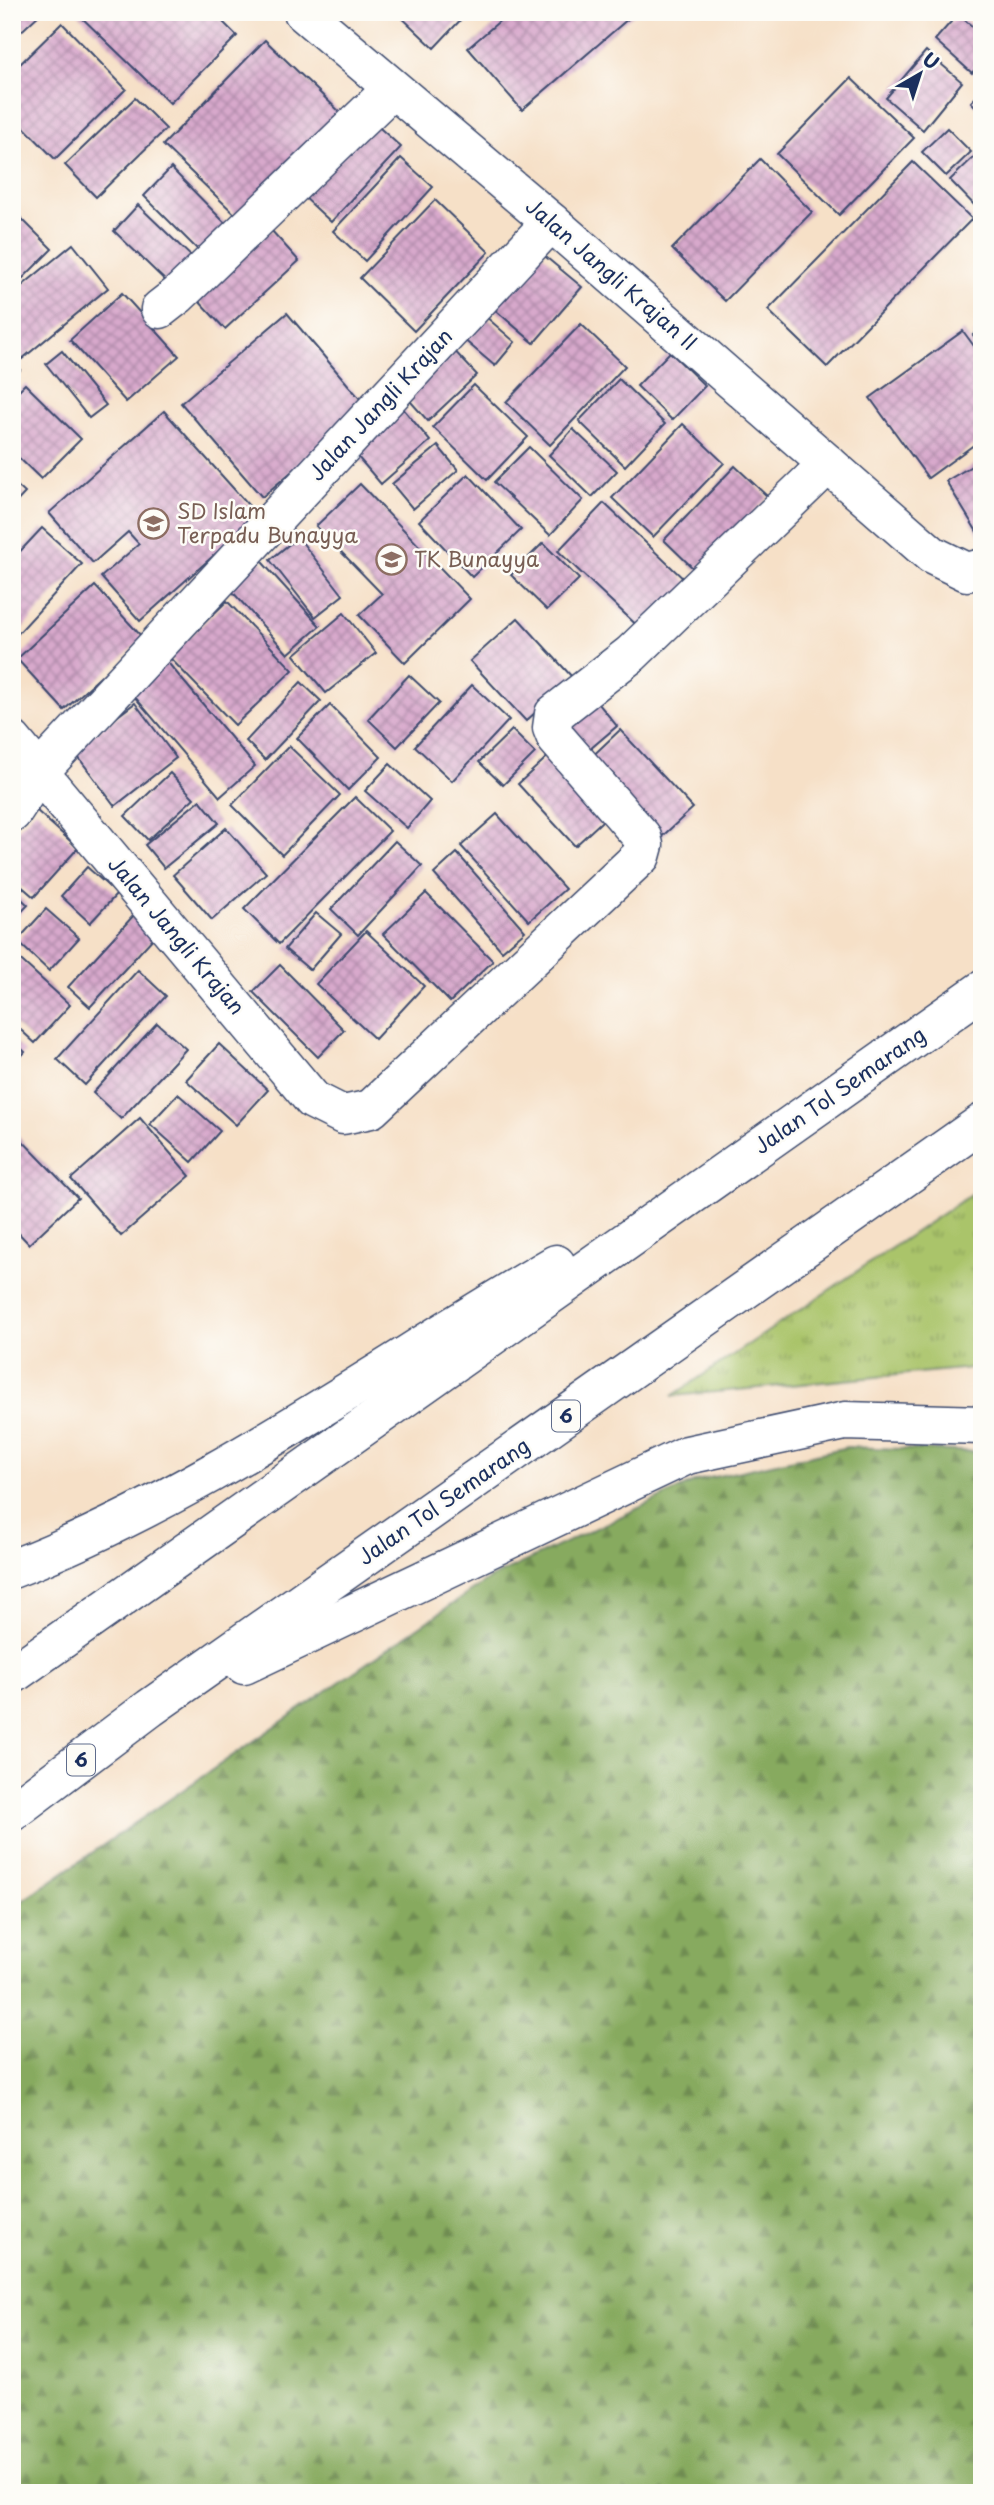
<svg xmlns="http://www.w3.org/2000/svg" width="994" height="2505" font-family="'Playpen Sans',sans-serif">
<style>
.grass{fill:url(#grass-tufts);stroke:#627a64;stroke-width:2}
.forest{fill:url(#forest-firs);stroke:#516c5e;stroke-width:2}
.building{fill:url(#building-cross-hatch)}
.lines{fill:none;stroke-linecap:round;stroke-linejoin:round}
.street-casing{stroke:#3c4a6e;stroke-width:41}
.highway-casing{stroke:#3c4a6e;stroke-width:41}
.street{stroke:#fff;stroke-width:38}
.highway{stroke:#fff;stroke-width:38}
.labels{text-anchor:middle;stroke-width:5;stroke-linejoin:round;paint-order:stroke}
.shield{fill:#fdfcf7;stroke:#5f6c8c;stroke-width:2}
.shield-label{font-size:19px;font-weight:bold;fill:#1b2f5e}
.street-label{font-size:21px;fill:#1b2f5e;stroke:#fdfcf7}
.education-label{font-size:21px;fill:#785e54;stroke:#fdfcf7;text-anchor:start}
</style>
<defs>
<pattern id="grass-tufts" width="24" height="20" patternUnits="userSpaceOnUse" patternTransform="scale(1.75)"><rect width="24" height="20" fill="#aac46a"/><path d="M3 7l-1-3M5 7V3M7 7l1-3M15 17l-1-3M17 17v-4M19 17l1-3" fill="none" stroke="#8aa05a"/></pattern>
<pattern id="forest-firs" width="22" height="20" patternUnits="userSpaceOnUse" patternTransform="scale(1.75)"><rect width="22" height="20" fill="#87aa5e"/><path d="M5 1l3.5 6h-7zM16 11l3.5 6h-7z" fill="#6e8b51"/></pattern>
<pattern id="building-cross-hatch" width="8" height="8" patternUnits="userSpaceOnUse" patternTransform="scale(1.75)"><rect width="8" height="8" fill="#d8a9cc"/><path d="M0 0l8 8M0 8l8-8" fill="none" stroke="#ae8aa9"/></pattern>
</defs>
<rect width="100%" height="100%" fill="#fdfcf7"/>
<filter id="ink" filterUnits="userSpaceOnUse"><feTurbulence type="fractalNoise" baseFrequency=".0143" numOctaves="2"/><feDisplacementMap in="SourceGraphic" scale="14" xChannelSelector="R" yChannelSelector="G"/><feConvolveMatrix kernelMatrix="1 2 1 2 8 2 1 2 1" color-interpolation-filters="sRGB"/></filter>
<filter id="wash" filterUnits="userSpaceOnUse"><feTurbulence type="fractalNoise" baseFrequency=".00686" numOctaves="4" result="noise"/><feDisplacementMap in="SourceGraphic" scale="28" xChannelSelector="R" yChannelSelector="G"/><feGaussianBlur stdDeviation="1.57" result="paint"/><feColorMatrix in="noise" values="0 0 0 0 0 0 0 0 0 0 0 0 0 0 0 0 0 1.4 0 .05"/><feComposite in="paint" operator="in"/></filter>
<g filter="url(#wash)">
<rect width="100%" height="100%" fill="#f6e0c7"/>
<polygon class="grass" points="982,1187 982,1370 972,1368 672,1396"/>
<polygon class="forest" points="847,1447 982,1452 982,2493 12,2493 12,1908 490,1578 696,1481"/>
<g id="blocks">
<g class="building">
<polygon points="12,12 42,12 12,40"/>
<polygon points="76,12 213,12 237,36 170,103"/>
<polygon points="396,12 468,12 434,48"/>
<polygon points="510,12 636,12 522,110 468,48"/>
<polygon points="958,14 982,35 982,61 972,73 935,40"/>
<polygon points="62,23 126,89 55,159 12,115 12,72"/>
<polygon points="265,40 343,115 241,220 163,145"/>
<polygon points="926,51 962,82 923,130 886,98"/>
<polygon points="851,78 914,138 839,215 777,154"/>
<polygon points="982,91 982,113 971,102"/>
<polygon points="135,98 166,129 96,197 65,165"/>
<polygon points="372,121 401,147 331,222 302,195"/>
<polygon points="947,128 971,152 946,176 922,152"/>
<polygon points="982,149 982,213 950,180"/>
<polygon points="401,158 433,187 365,261 333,231"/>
<polygon points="760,159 812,212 725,301 672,249"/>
<polygon points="913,162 972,219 827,367 768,310"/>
<polygon points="171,168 232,230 206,258 144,196"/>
<polygon points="435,200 489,252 414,331 360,278"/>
<polygon points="138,205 198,263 174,289 114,231"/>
<polygon points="12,209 52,249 12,289"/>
<polygon points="271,230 299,261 225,329 196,298"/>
<polygon points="73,244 108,288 22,359 12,347 12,294"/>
<polygon points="535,248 582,287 534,343 487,303"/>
<polygon points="122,293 179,356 126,402 70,340"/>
<polygon points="477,309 515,342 495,366 456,333"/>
<polygon points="287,313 367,407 262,497 181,403"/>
<polygon points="581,324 625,366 550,445 506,402"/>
<polygon points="982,328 982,347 973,335"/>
<polygon points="963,331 982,357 982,439 928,478 870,398"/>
<polygon points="450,346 477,375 428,421 402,392"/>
<polygon points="62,351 106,405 89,418 46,364"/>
<polygon points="670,352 705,386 672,420 637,386"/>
<polygon points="12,364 20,370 12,379"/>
<polygon points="619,379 665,424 625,466 579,421"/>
<polygon points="25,384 81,439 41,479 12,451 12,397"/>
<polygon points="474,385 528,437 487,480 433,427"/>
<polygon points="401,406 430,441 381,484 351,449"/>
<polygon points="164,411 258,516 140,621 101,577 139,544 128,532 93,563 49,513"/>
<polygon points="683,424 724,463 653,537 612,498"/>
<polygon points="573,429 617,471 592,497 549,455"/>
<polygon points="438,446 458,470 413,509 392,484"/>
<polygon points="529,447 583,500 550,535 494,482"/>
<polygon points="982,460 982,534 979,535 946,481"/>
<polygon points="735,466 768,497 696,571 664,540"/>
<polygon points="468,474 521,530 472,577 419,521"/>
<polygon points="12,481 25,493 12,507"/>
<polygon points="360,484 470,599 405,663 359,615 382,594 316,526"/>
<polygon points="604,503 689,584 644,632 558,551"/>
<polygon points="42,528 82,564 12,640 12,560"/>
<polygon points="298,537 343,595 315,617 270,560"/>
<polygon points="543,543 579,579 547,610 511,575"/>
<polygon points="253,552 320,626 288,654 222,580"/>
<polygon points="95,586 143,638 64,710 17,659"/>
<polygon points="227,601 293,670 235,725 169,657"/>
<polygon points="344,613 376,653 326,693 294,655"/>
<polygon points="518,618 573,678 526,721 470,661"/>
<polygon points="164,658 255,766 220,797 128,689"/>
<polygon points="409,675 439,703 397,747 368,719"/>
<polygon points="301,682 321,701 265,760 246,741"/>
<polygon points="472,685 509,720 452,781 415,746"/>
<polygon points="590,693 617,726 583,755 556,723"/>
<polygon points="135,703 176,758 115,806 73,750"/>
<polygon points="330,705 381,757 348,790 297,738"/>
<polygon points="512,730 535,753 503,785 479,762"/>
<polygon points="620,730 693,808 656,842 584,764"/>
<polygon points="289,746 340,795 282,855 232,805"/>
<polygon points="556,749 613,811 575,846 518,784"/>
<polygon points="390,764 430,801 407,828 365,791"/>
<polygon points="170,773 194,798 148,840 125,816"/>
<polygon points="355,797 390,831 279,944 244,909"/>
<polygon points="200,800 219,823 164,868 145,845"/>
<polygon points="36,810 78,848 34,897 12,878 12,836"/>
<polygon points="497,814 565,889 529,921 461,846"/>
<polygon points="226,828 266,873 212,920 173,875"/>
<polygon points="395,841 422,866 358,935 331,909"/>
<polygon points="457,853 525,931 502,951 434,874"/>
<polygon points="87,867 117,894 90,923 61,896"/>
<polygon points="12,890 28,905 12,922"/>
<polygon points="426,893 493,961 450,1002 383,934"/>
<polygon points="46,909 79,938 49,971 17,941"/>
<polygon points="316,913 341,934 310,970 285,949"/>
<polygon points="134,915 155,936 90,1007 68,987"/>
<polygon points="366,931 424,986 375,1039 316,984"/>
<polygon points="12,952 70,1005 35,1043 12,1022"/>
<polygon points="280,965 344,1030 318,1057 253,992"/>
<polygon points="138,970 166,996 85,1085 57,1059"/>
<polygon points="157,1023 186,1049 121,1119 93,1093"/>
<polygon points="12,1040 25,1052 12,1066"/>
<polygon points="219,1044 268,1090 236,1125 186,1080"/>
<polygon points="178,1094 220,1131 192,1162 150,1124"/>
<polygon points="140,1118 190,1176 121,1236 71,1179"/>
<polygon points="12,1130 78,1198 29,1244 12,1226"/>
</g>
</g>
</g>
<g filter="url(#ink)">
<use href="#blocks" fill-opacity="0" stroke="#3c4a6e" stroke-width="2"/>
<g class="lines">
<defs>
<g id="street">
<polyline points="303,12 551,222 932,555 967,572 982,568"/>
<polyline points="160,309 178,295 391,90"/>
<polyline points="12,740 313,1100 343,1115 371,1109 641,856 644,845 642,837 556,738 552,728 554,714 631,654 828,464"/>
<polyline points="12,813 39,772 551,222"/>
</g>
<g id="highway">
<path d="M12,1569C206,1494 377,1368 556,1264"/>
<polyline points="244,1665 687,1455 845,1421 982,1425"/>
<polyline points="12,1675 982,990"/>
<polyline points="12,1812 150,1708 982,1123"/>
</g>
</defs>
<use href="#street" class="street-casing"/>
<use href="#highway" class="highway-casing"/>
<use href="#street" class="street"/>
<use href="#highway" class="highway"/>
</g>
</g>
<defs>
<symbol id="school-ring" viewBox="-11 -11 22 22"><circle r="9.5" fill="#fdfcf7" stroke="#8d6e63" stroke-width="1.5"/><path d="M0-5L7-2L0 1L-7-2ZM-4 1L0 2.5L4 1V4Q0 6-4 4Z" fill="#8d6e63"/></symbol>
</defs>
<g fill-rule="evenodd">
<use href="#school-ring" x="136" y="506" width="35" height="35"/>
<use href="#school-ring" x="374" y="542" width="35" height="35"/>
</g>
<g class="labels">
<g class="shield">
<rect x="552" y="1400.5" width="28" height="31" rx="5"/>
<rect x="67" y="1744.5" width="28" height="31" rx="5"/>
</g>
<g class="shield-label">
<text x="566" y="1423">6</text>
<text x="81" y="1767">6</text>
</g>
<g class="street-label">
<text transform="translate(611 275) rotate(41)" y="7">Jalan Jangli Krajan II</text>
<text transform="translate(381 405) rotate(-47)" y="7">Jalan Jangli Krajan</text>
<text transform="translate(176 936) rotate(50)" y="7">Jalan Jangli Krajan</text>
<text transform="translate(840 1091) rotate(-35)" y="7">Jalan Tol Semarang</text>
<text transform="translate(444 1502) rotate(-35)" y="7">Jalan Tol Semarang</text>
</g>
<g class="education-label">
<text x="177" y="519">SD Islam<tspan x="177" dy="24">Terpadu Bunayya</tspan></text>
<text x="414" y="567">TK Bunayya</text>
</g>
</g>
<rect width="994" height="2505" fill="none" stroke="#fdfcf7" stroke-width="42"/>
<g transform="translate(920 74) rotate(39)" stroke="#fdfcf7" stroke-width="5" paint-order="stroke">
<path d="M0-5L12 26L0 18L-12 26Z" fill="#1b2f5e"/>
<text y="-10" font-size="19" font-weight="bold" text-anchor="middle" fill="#1b2f5e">U</text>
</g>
</svg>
